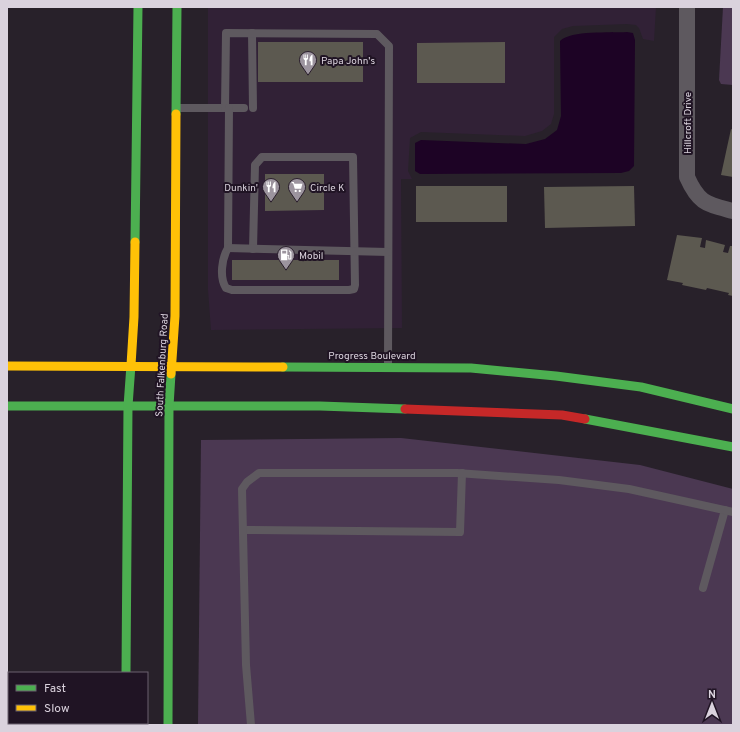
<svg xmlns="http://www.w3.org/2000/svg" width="740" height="732" font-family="Overpass,sans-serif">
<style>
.built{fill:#312136}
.green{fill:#4b3852}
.water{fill:#1d0325}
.building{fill:#5c5950}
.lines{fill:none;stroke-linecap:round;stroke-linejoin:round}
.lane{stroke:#5e595f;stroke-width:8}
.street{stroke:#5e595f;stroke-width:16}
.fast{stroke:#4caf50;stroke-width:9}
.slow{stroke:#ffc107;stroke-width:9}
.jam{stroke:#c62828;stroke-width:9}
.labels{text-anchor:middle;stroke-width:4;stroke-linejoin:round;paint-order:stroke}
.poi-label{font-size:10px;fill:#dad2dd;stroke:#201424;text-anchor:start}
.street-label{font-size:10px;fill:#dad2dd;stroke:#201424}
</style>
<rect width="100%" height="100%" fill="#28212a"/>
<polygon class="built" points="208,7 656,7 654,41 643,39 639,28 636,25 627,24 573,26 562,29 554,37 554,114 551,124 542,131 525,136 421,132 410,138 408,171 412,179 401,179 402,328 211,330 208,290"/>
<g class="green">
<polygon points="723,7 733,7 733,85 721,84 719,80"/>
<polygon points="401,438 640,465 733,489 733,725 198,725 201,440"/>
</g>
<path class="water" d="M627,32L633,33L635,40L634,166L629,171L621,173L420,174L415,171V143L421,140L526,144L545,139L557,130L561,116L560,41C571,30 610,33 627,32Z"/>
<g class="building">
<rect x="258" y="42" width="105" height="40"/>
<polygon points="505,42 505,83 417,83 417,43"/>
<polygon points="731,129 733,130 733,177 721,175"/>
<polygon points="265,174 324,174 324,210 265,211"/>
<rect x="416" y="186" width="91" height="36"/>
<polygon points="634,186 635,226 545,228 544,187"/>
<polygon points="677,235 702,238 700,247 705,248 706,240 725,245 723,252 728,253 730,246 733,246 733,296 728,295 729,293 707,288 706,290 682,285 683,283 667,280"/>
<rect x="232" y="260" width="107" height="20"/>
</g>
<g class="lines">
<g class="lane">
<polyline points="252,33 253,108"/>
<polyline points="177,108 244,108"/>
<polyline points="225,108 226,33 377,34 389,46 388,366"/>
<path d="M229,108L228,248C222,258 219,277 226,288L232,290H349L354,289L355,285L353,157H262L255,165L253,249"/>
<polyline points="228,248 388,252"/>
<polyline points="243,530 460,532 462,473"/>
<polyline points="703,588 725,510"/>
<polyline points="251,725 246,665 242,489 247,482 259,473 457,473 559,480 629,489 733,512"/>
</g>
<path class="street" d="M687,7V177C699,204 707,204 733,211"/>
<g class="fast">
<polyline points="176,114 177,7"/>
<polyline points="135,242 138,7"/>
<polyline points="283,367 471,368 556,376 641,387 733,409"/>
<polyline points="7,406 320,406 405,409"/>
<polyline points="585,419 733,447"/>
<polyline points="126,673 128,406 131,365"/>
<polyline points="125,725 126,723"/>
<polyline points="168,725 169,406 171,374"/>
</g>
<g class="slow">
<polyline points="131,365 134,317 135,242"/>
<polyline points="7,366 283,367"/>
<polyline points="171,374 175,316 176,114"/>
</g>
<polyline class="jam" points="405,409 562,415 585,419"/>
</g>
<defs>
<symbol id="restaurant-pin" viewBox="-11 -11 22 30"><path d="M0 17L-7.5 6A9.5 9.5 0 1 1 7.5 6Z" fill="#9c949e" stroke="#201424"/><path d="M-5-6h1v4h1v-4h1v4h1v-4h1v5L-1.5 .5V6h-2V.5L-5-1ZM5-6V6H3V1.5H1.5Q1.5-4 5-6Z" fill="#fff"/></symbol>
<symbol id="supermarket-pin" viewBox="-11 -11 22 30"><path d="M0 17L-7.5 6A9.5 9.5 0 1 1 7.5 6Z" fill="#9c949e" stroke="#201424"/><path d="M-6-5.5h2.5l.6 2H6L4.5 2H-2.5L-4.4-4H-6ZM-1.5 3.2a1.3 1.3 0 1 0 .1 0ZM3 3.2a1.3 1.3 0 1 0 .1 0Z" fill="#fff"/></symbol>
<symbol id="fuel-pin" viewBox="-11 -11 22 30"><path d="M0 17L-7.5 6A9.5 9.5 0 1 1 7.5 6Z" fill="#9c949e" stroke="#201424"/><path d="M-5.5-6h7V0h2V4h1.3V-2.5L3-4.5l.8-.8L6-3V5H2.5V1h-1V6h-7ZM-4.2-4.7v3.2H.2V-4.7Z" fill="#fff"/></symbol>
</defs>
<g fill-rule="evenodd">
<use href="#restaurant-pin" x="298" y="50" width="20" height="27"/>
<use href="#restaurant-pin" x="261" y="177" width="20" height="27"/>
<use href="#supermarket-pin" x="287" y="177" width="20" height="27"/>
<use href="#fuel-pin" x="276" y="245" width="20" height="27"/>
</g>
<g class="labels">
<g class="poi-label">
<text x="321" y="64">Papa John's</text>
<text x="258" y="191" text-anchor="end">Dunkin'</text>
<text x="310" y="191">Circle K</text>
<text x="299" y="259">Mobil</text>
</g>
<g class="street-label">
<text transform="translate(687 123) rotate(-90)" y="4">Hillcroft Drive</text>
<text x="372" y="359">Progress Boulevard</text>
<text transform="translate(161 365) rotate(-87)" y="4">South Falkenburg Road</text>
</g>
</g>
<rect width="740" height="732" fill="none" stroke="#dad2dd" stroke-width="16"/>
<rect x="8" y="672" width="140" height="52" fill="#201424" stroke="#6a606e"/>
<rect x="16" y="685" width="20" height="6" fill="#4caf50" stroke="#6a606e"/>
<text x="44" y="692" font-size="12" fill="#dad2dd">Fast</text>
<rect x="16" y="705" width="20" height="6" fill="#ffc107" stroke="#6a606e"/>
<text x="44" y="712" font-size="12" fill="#dad2dd">Slow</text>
<g transform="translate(712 704)" stroke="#201424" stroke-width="3" paint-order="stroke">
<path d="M0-3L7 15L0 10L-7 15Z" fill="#dad2dd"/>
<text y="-6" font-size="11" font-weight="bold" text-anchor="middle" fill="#dad2dd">N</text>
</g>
</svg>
